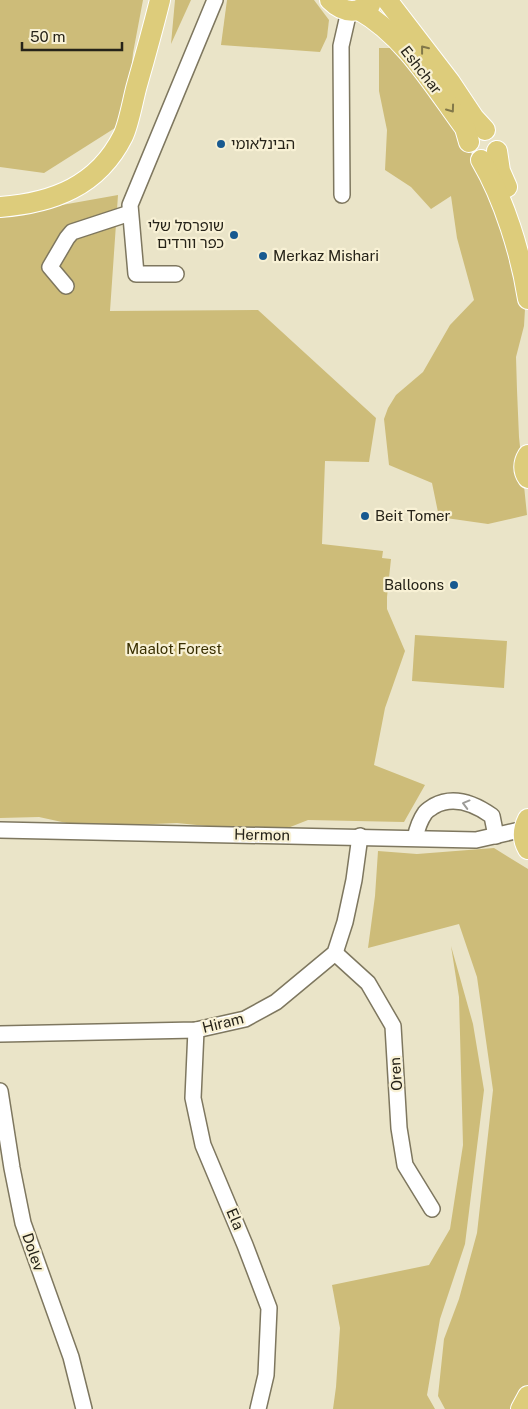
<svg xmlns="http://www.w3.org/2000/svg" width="528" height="1409" font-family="'Public Sans','Noto Sans Hebrew',sans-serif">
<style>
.green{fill:#cdbc79}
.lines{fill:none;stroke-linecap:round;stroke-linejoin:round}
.minor-casing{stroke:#7e775f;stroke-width:18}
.major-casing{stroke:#fff;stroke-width:22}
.minor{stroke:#fff;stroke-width:15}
.major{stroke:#ddcc7b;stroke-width:20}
.oneway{stroke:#82784a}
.oneway2{stroke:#9d9c98}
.poi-dot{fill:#195a90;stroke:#f8f1d5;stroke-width:2}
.labels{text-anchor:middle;stroke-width:4.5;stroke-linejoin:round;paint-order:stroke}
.street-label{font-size:15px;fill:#262319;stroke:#f8f1d5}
.poi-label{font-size:15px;fill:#262319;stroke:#f8f1d5;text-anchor:start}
.park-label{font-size:15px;fill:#3a3002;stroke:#f8f1d5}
</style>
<rect width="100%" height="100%" fill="#eae4c8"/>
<g class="green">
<polygon points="0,0 143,0 133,53 126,121 44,173 0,167"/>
<polygon points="175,0 191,0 171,44"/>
<polygon points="227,0 314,0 329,20 327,37 320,52 221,45"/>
<polygon points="379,48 395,48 466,144 481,170 520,280 525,309 524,326 516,357 517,390 519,437 527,515 488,524 439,517 432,483 389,465 384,419 388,408 396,395 423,372 450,325 474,300 457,238 451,196 431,209 411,187 385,170 387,130 379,91"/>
<polygon points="118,195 110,311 258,310 376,418 369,462 325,461 322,544 383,551 382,558 391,559 387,597 387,609 405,651 385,708 374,765 425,785 404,822 308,820 275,833 177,823 85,827 39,817 0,818 0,216"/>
<polygon points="415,635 507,641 504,688 412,681"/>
<polygon points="494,848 528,869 528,1409 445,1409 438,1396 444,1339 459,1299 477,1233 493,1090 477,977 459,924 368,948 375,896 378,851 417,854"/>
<polygon points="451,946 473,1024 484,1090 465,1244 440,1319 427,1395 435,1409 333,1409 336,1387 340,1328 332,1285 429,1265 450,1229 463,1145 459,997"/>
</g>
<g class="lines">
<defs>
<g id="minor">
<polyline points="342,195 341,46 349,11"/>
<polyline points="176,274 136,274 130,205 215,0"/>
<polyline points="66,286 50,267 67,238 72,232 130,213"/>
<polyline points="0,830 476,840 524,829"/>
<path d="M415,838C417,829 420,820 425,813C427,810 431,808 434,806C454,795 475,804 492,816L496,836"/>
<polyline points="335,953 368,983 393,1026 399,1128 405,1165 432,1209"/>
<polyline points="196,1030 193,1098 203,1145 245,1245 269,1308 266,1375 258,1409"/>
<polyline points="0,1034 196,1030 245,1019 276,1002 335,953 345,922 354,880 360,836"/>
<polyline points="0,1091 12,1168 23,1223 71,1357 84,1409"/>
</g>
<g id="major">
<path d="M330,0C343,13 355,14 370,5"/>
<polyline points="387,0 450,82 474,118 485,130"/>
<path d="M359,10C405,36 434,86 465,128L469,142"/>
<polyline points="497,151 500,171 507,187"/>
<path d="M481,160C504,199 521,254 528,299"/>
<path d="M0,207C53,203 98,186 123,136C129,124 133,99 137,85C145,57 153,28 160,0"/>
<path d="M528,455C523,463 523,471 528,478"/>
<path d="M528,819C523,829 522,839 528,849"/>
<polyline points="521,1409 528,1396"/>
</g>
</defs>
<use href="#minor" class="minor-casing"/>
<use href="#major" class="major-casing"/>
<use href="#minor" class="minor"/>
<use href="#major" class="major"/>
</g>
<defs><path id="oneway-chevron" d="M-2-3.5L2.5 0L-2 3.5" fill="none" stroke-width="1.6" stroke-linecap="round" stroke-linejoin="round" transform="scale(1.25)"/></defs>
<g class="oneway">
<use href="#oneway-chevron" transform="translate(424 49) rotate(-128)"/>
<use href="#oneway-chevron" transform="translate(451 109) rotate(54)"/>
</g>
<use class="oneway2" href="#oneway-chevron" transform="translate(466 804) rotate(-165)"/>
<g class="poi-dot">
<circle cx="221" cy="144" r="5"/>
<circle cx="234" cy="235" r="5"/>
<circle cx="263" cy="256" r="5"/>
<circle cx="365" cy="516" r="5"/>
<circle cx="454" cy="585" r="5"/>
</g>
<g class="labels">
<g class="street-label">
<text transform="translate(421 70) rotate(52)" y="5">Eshchar</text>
<text transform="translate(262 835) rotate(1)" y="5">Hermon</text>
<text transform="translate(223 1023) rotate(-14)" y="5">Hiram</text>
<text transform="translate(396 1074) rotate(-94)" y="5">Oren</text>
<text transform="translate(235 1219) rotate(67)" y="5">Ela</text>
<text transform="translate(33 1252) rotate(71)" y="5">Dolev</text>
</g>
<g class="poi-label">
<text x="231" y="149">הבינלאומי</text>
<text x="224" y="231" text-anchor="end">שופרסל שלי<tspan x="224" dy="17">כפר וורדים</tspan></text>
<text x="273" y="261">Merkaz Mishari</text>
<text x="375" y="521">Beit Tomer</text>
<text x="444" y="590" text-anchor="end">Balloons</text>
</g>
<g class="park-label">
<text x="174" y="654">Maalot Forest</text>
</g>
</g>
<path d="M22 42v8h100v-8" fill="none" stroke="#262319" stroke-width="2.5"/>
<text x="30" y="42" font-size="15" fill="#262319" stroke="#f8f1d5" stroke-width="4" paint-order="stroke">50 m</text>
</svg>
